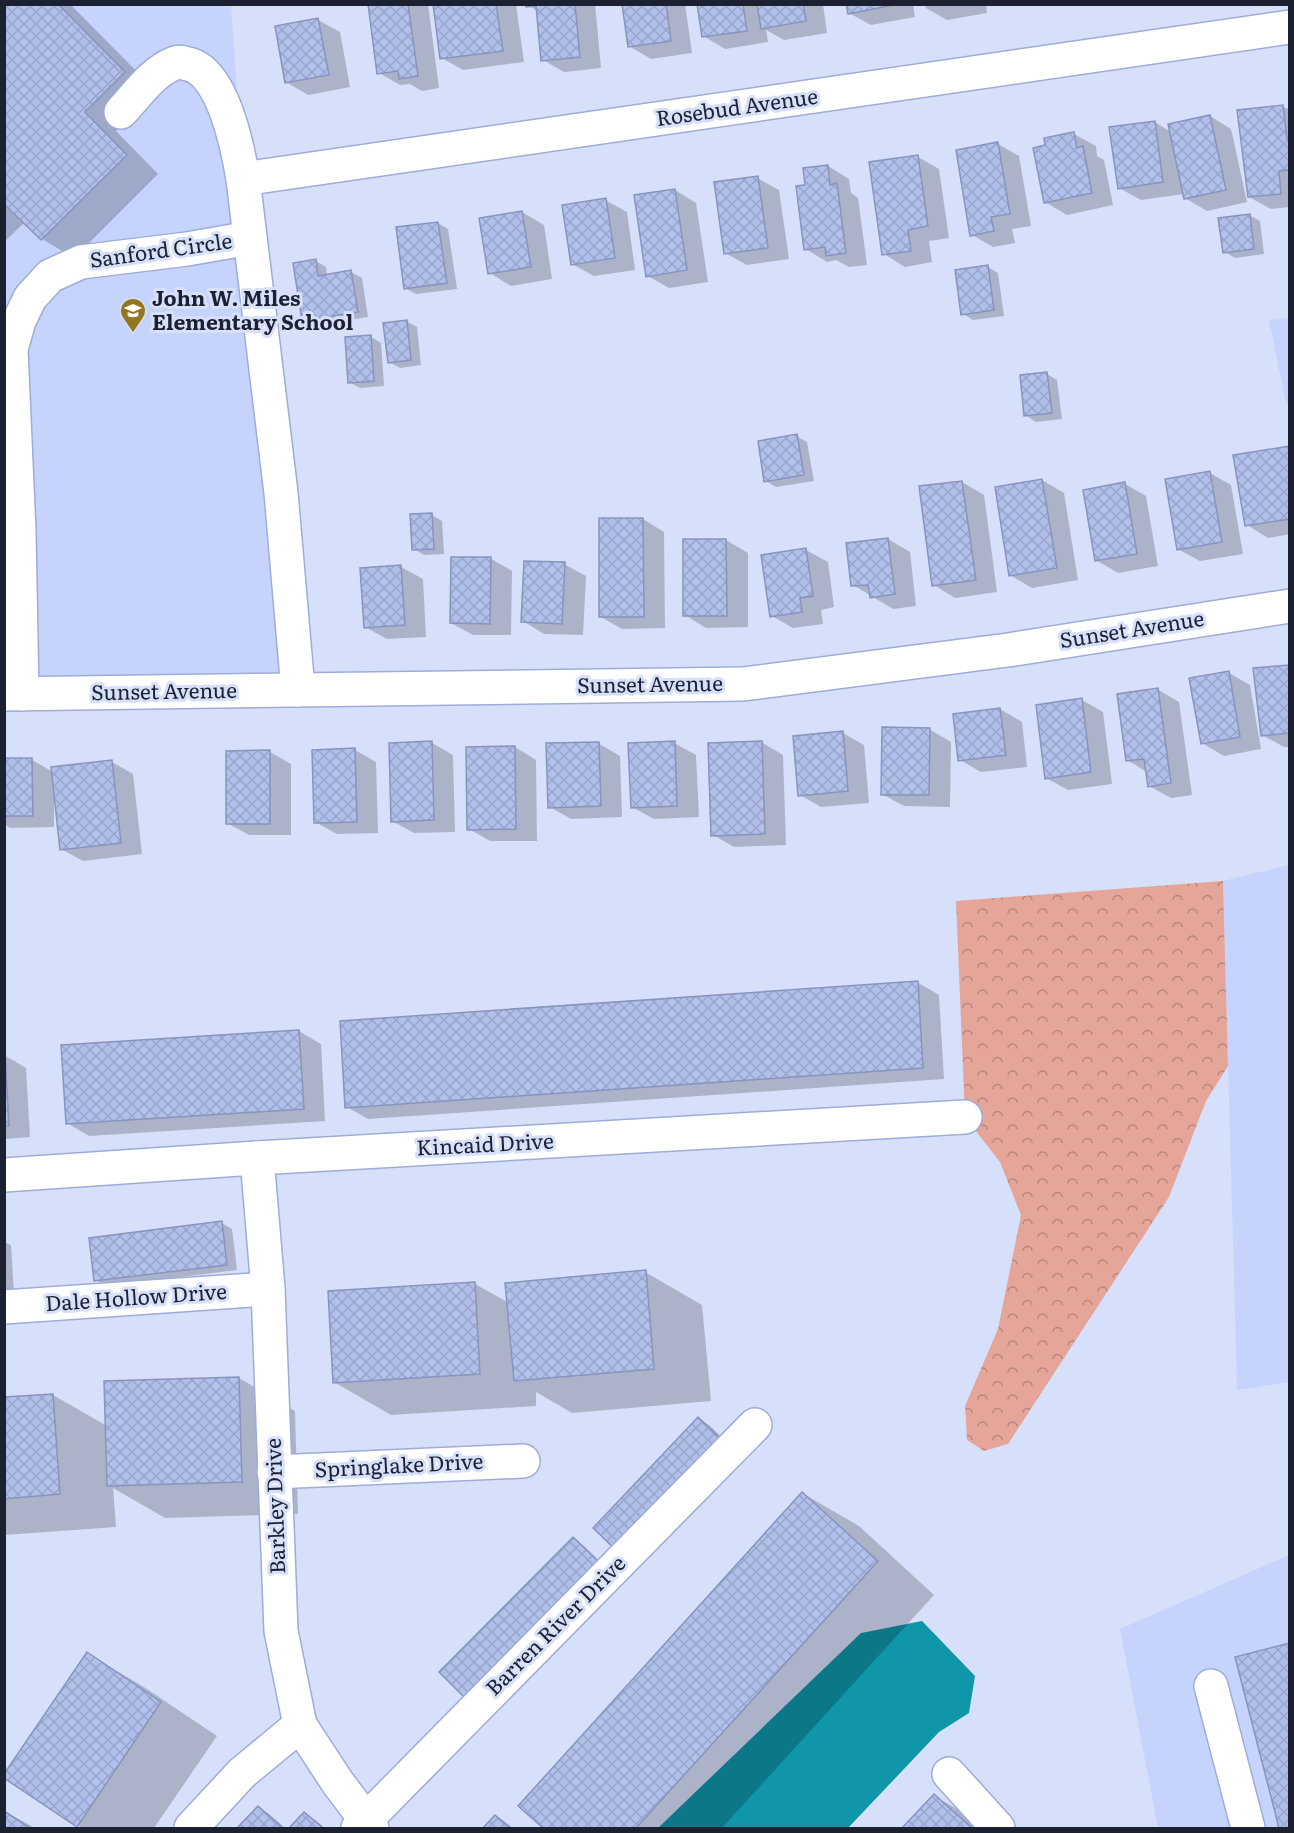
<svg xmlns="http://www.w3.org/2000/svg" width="1294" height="1833" font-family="Literata,serif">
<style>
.built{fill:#c6d3fc}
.forest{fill:url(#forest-crowns)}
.water{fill:#1096a9}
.shadow{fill:#0003}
.building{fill:url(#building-cross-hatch);stroke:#8894be;stroke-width:1.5}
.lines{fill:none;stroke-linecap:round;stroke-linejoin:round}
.minor-casing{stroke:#9eacd7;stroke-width:36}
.minor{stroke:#fff;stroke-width:33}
.labels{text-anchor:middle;stroke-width:6;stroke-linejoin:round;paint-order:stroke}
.street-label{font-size:21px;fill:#1c2131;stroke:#d7e0fb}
.poi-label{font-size:21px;font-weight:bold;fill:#1c2131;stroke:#d7e0fb;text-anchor:start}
</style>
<defs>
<pattern id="forest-crowns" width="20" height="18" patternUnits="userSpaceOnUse" patternTransform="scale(1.5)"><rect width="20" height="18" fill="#e5a598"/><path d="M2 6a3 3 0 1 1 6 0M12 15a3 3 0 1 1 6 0" fill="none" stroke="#b9867d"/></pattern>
<pattern id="building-cross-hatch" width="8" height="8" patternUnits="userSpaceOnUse" patternTransform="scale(1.5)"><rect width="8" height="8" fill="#b1bfeb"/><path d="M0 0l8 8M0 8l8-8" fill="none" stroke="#98a4ca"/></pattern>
</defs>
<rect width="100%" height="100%" fill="#d7e0fb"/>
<g class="built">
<polygon points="4,5 231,5 243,179 298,690 5,694"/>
<polygon points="1289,318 1290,403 1286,404 1269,320"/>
<polygon points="1289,865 1289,1382 1237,1390 1223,881"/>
<polygon points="1289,1555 1289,1828 1158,1828 1120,1629"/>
</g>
<polygon class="forest" points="1223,881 1228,1066 1206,1101 1169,1197 1008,1444 984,1451 967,1440 965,1406 998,1329 1021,1215 1000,1162 965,1117 956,901"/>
<polygon class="water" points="922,1621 975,1676 969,1713 939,1732 848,1828 658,1828 861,1633"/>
<g class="shadow">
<polygon points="4,4 70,4 156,91 116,131 158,174 74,258 42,239 25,222 4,242"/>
<polygon points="370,4 428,4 439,88 422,91 410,84 400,85 379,73"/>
<polygon points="435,4 516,4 524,62 463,70 442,58"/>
<polygon points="527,4 595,4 601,68 564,72 543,60 538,12"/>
<polygon points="623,4 685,4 692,53 651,59 629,46"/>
<polygon points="699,4 823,4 827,33 784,40 766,30 768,42 725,49 703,36"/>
<polygon points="848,4 913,4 915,17 871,25 849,13"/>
<polygon points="925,4 986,4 987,13 947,20 926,8"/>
<polygon points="318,20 340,32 350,87 308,95 286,82"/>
<polygon points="1282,106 1290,110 1290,207 1271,209 1249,197"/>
<polygon points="1210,116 1231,129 1247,202 1207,211 1185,198 1184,194 1141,200 1119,188 1155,122 1171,132"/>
<polygon points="1074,134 1096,146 1097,156 1104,160 1113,205 1067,215 1045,202 1047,146"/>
<polygon points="998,144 1019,156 1031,226 1012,229 1015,243 993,247 972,235"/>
<polygon points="918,157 939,169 949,238 929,241 932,262 905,267 884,254"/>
<polygon points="828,166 849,179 851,193 858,198 867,265 849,267 836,260 827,262 806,249 807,186"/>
<polygon points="757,178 779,190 789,259 747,265 725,253"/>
<polygon points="675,190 696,203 708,282 669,288 648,276"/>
<polygon points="605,200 627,212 635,270 594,276 572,264"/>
<polygon points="522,212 544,225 552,279 511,286 490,273"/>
<polygon points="1249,215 1260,221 1264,254 1235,258 1225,252"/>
<polygon points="438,223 448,229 457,289 416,294 405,288"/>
<polygon points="316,261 326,267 327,276 351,272 362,278 368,317 314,326 304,320"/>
<polygon points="988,267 998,273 1004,316 973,320 963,314"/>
<polygon points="406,321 417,327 421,365 400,368 389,362"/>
<polygon points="371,337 381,343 384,386 360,388 349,382"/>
<polygon points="1047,374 1057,380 1062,419 1036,422 1025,415"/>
<polygon points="796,436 807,442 814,481 776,487 766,481"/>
<polygon points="1290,447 1290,534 1268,538 1247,525"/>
<polygon points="1210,473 1231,485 1243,554 1200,561 1178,549"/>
<polygon points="1042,480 1064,493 1078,580 1032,588 1010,575"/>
<polygon points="962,482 984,495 997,592 955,598 934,585"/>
<polygon points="1125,484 1146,496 1158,566 1118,573 1096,560"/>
<polygon points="432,515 442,521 444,554 424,555 414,549"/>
<polygon points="643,519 664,532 665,628 622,629 601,617"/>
<polygon points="888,539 910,552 916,606 893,609 853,585"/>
<polygon points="685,540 726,540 748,553 748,627 706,628 685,615"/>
<polygon points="806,550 828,562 834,607 821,610 823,624 793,628 772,616"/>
<polygon points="490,558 512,571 511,635 473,635 451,623"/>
<polygon points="564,564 586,576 583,635 544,634 523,621"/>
<polygon points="401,567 423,579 426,637 387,639 365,627"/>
<polygon points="1289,666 1290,747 1284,747 1262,735"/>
<polygon points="1229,673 1250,685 1261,749 1224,756 1202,743"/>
<polygon points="1157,689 1179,702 1192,795 1171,798 1149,786 1147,772 1127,760"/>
<polygon points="1082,700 1103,712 1112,784 1068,790 1046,778"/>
<polygon points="1000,709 1022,722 1027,767 981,772 960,760"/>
<polygon points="929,729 951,742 950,807 904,806 882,794"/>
<polygon points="843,733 864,745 869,803 821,807 800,795"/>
<polygon points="761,742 783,755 786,845 734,847 713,835"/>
<polygon points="432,743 453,755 455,832 414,833 392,821"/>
<polygon points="598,743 620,756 622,817 571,819 550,807"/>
<polygon points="674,743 696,755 699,817 654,819 632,807"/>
<polygon points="515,747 536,760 537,841 490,841 469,829"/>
<polygon points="355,750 376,762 378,833 337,834 315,822"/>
<polygon points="270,752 291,764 291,835 249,835 227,823"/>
<polygon points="4,760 32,760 53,772 112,762 133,774 142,854 83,861 61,849 56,803 54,803 54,827 10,828 4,824"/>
<polygon points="917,982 939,995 944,1079 368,1119 347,1107"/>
<polygon points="299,1031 321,1044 325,1121 89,1136 67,1123 62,1046"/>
<polygon points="4,1055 26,1068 30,1137 4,1139"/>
<polygon points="222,1223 232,1229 237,1270 106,1286 96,1280"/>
<polygon points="4,1242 11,1245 14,1293 4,1293"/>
<polygon points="645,1272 702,1305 711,1401 572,1413 536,1392 536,1406 391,1415 334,1382 475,1284 509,1303"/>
<polygon points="239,1378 295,1411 298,1514 165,1518 113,1488 116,1527 4,1535 4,1399 53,1395 107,1426"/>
<polygon points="699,1419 709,1425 734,1449 632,1559"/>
<polygon points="802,1493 859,1526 934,1595 722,1828 545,1828 520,1806"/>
<polygon points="573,1539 583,1545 613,1574 481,1708"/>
<polygon points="88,1654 144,1687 217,1736 154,1828 83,1828 78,1826"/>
<polygon points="934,1796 991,1828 904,1828"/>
<polygon points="258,1808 269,1814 285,1828 239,1828"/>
<polygon points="4,1811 35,1828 4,1828"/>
<polygon points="304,1813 314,1819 325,1828 291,1828"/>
<polygon points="496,1817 506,1823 513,1828 485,1828"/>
</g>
<g class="building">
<polygon points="4,4 58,4 125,72 85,112 127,155 41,240 4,204"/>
<polygon points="368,4 408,4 418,76 399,79 398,71 377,74"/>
<polygon points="433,4 496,4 503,51 440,59"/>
<polygon points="526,4 575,4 580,57 541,61 536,6 526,7"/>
<polygon points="622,4 666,4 671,41 628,47"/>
<polygon points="697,4 743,4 747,31 702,37"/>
<polygon points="757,4 803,4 806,21 761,29"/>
<polygon points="846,4 894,4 894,5 848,14"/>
<polygon points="318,18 329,75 285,83 275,26"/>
<polygon points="1283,105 1287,139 1290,139 1290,170 1279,171 1281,194 1248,197 1237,110"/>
<polygon points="1210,115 1226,190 1184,199 1168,124"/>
<polygon points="1155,121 1163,182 1118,189 1109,127"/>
<polygon points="1074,132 1077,148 1083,146 1092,193 1044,203 1033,148 1045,145 1044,138"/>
<polygon points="998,142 1010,214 991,217 994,231 970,236 956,150"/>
<polygon points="918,155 928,226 908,230 911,251 882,255 869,162"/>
<polygon points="828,165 830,185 837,183 846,253 826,256 825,247 804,250 796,186 805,185 803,168"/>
<polygon points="758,176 768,248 724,254 714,182"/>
<polygon points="675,189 687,270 646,277 634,195"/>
<polygon points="606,198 615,258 571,265 562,205"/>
<polygon points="522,211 531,267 488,274 479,218"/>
<polygon points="1250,214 1254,249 1223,253 1218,218"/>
<polygon points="438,222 447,283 404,289 396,227"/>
<polygon points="316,259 318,276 351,270 358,312 302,321 293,263"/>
<polygon points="988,265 994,310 961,315 955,270"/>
<polygon points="407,320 411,360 388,363 383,323"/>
<polygon points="371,335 374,381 348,383 345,337"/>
<polygon points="1047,372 1052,413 1024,416 1020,375"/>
<polygon points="797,434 804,475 764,482 758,441"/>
<polygon points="1290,446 1290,519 1245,526 1233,455"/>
<polygon points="1210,471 1222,542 1177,550 1165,479"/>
<polygon points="1042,479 1057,568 1009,576 995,487"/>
<polygon points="962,481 976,580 932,586 919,486"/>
<polygon points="1125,482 1137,554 1095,561 1083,490"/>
<polygon points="432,513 434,549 412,550 410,514"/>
<polygon points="599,518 643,518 644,617 599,617"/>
<polygon points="888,538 895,594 870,598 868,585 851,586 846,543"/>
<polygon points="683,539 726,539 727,616 683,616"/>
<polygon points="806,548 813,596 800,598 802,612 770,617 761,555"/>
<polygon points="451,557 491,557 490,624 450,623"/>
<polygon points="524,561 565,562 562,624 521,622"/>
<polygon points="401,565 405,625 364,628 360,568"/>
<polygon points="1289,665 1290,733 1261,736 1253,668"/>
<polygon points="1229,671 1240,737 1201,744 1189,678"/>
<polygon points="1158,688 1171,783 1148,787 1144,759 1126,761 1117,694"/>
<polygon points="1082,698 1091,772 1045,779 1036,705"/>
<polygon points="1000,708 1006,755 958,761 953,714"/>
<polygon points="882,727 930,728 929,795 881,795"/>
<polygon points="843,731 848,791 798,796 793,736"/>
<polygon points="432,741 434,820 391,822 389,743"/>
<polygon points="675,741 677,806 631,808 628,743"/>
<polygon points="762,741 765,834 711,836 708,743"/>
<polygon points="599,742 601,806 548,808 546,743"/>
<polygon points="515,746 516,829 467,830 466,747"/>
<polygon points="355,748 357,822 314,823 312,750"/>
<polygon points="270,750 270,824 226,824 226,751"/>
<polygon points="4,758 32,758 33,816 4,816"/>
<polygon points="112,760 121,843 60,850 51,767"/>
<polygon points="918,981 923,1068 345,1108 340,1021"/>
<polygon points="299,1030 304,1109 66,1124 61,1045"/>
<polygon points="5,1054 9,1126 4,1126 4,1054"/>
<polygon points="222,1221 227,1265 94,1281 89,1238"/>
<polygon points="646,1270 654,1369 514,1381 505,1283"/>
<polygon points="475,1282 480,1374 333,1383 328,1291"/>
<polygon points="239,1377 242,1482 107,1486 104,1381"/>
<polygon points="53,1394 60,1494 4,1499 4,1397"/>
<polygon points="698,1417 725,1443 620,1554 593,1528"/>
<polygon points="802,1492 878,1561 636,1828 543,1828 518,1806"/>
<polygon points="573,1537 604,1567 470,1703 439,1672"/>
<polygon points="1290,1643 1290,1828 1279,1828 1235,1657"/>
<polygon points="87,1652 161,1702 77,1827 4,1778 4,1774"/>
<polygon points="934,1794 972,1828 902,1828"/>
<polygon points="258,1806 283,1828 237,1828"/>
<polygon points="4,1811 30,1828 4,1828"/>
<polygon points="304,1812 323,1828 289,1828"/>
<polygon points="495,1815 511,1828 483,1828"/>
</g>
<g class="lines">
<defs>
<g id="minor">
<path d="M121,112C137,95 152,72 175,63C180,61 183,63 188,64C223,71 238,149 243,179"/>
<polyline points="298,690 281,493 243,179 1290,27"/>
<polyline points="4,694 743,684 1008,650 1290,606"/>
<polyline points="22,694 19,531 11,349 19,321 30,298 50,276 81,262 187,249 250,238"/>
<polyline points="257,1158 268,1289 281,1631 300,1725 338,1783 372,1828"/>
<polyline points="4,1175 257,1158 965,1117"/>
<polyline points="4,1307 268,1289"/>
<polyline points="274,1472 523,1461"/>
<polyline points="1211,1686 1248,1828"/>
<polyline points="949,1774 998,1828"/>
<polyline points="191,1828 242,1773 300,1725"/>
<polyline points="358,1828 755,1425"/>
</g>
</defs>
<use href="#minor" class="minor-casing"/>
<use href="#minor" class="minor"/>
</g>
<defs>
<symbol id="school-pin" viewBox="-11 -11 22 30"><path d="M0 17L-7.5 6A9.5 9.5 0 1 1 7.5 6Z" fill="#92771e" stroke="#d7e0fb"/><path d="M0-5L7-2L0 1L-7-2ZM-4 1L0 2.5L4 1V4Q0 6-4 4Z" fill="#fff"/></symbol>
</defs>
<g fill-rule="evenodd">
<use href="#school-pin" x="118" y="296" width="30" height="40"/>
</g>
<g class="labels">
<g class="street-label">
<text transform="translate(737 108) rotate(-8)" y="7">Rosebud Avenue</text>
<text transform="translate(161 251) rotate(-8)" y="7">Sanford Circle</text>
<text transform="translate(1132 630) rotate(-9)" y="7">Sunset Avenue</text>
<text transform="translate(650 685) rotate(-1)" y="7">Sunset Avenue</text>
<text transform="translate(164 692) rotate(-1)" y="7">Sunset Avenue</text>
<text transform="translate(485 1145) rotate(-3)" y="7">Kincaid Drive</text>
<text transform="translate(136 1298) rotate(-4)" y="7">Dale Hollow Drive</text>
<text transform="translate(399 1466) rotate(-3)" y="7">Springlake Drive</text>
<text transform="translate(276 1506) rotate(-92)" y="7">Barkley Drive</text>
<text transform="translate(556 1626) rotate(-45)" y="7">Barren River Drive</text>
</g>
<g class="poi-label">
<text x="152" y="306">John W. Miles<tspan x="152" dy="24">Elementary School</tspan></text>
</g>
</g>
<rect width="1294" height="1833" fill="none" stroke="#1c2131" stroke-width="12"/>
</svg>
